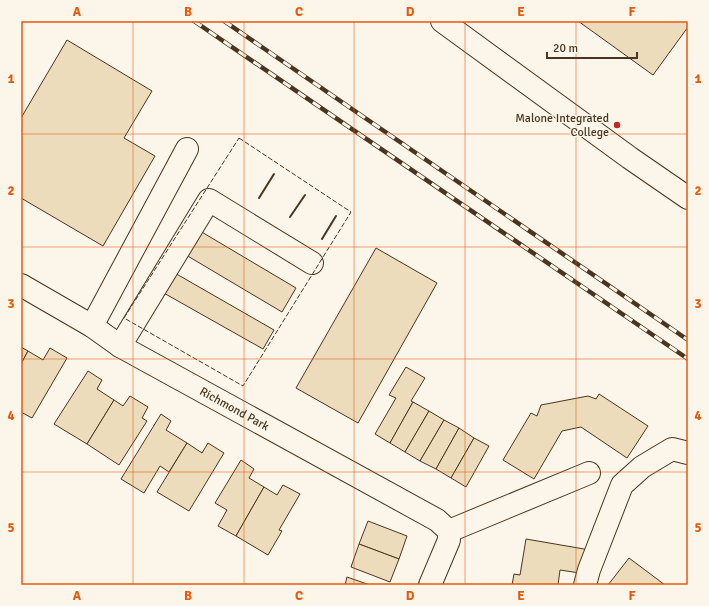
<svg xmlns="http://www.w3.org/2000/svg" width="709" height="606" font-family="Signika,sans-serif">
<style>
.building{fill:#ecdcbc;stroke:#4a3520}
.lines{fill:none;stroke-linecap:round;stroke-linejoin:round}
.minor-casing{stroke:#4a3520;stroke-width:24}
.minor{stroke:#fbf6e9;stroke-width:22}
.rail-casing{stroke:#4a3520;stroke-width:4.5}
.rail{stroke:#fbf6e9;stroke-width:3;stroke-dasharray:9;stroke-linecap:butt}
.fence{stroke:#4a3520;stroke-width:1;stroke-dasharray:5 2;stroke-linecap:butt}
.wall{stroke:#4a3520;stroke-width:2}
.grid{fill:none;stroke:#e8590c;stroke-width:1;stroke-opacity:0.55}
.poi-dot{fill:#c62828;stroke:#fbf6e9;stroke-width:1.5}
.labels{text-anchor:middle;stroke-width:3;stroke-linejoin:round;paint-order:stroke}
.poi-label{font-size:12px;fill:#4a3520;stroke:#fbf6e9;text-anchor:end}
.street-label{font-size:12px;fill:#4a3520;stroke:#fbf6e9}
.neatline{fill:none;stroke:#e8590c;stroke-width:1.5}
.grid-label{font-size:13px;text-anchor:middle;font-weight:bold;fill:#e8590c}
</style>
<rect width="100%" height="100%" fill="#fbf6e9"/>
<g class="building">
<polygon points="578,21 688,21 688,27 653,75"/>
<polygon points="67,40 152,91 124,138 155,156 103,246 21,198 21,118"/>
<polygon points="200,231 296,288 282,312 186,255"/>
<polygon points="376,248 437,283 358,423 296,388"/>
<polygon points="173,272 274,330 263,349 162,292"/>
<polygon points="21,347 28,351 21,364"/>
<polygon points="50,348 67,358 32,418 21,412 21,364 28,351 43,360"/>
<polygon points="406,367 425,378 411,401 413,402 390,443 375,434 396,398 389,395"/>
<polygon points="88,371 102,380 97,389 114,400 87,444 54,424"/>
<polygon points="599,394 648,426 627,458 581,427 562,431 534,479 503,460 531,413 537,416 541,405 588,396 596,399"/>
<polygon points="130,396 148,407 142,418 147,421 119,465 87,444 114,400 123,406"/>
<polygon points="413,402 429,411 405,452 390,443"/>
<polygon points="429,411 444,420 420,461 405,452"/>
<polygon points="161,414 171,421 166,430 187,443 169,472 160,466 144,493 121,479"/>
<polygon points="444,420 459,428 436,469 420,461"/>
<polygon points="459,428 474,438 451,478 436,469"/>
<polygon points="474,438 489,446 466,487 451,478"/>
<polygon points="187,443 202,453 208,443 224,453 189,511 157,492"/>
<polygon points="241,460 254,469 249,478 264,487 236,536 218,526 227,510 215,503"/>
<polygon points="283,485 300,494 279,530 282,531 268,555 236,536 264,487 277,495"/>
<polygon points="368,521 407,536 399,559 359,544"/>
<polygon points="526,539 590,550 586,574 560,570 558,585 512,585 514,574 520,575"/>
<polygon points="359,544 399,559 390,582 351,567"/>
<polygon points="629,558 665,585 608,585"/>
<polygon points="347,577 370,585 345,585"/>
</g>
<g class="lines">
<defs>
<g id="minor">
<polyline points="442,21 630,158 688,198"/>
<path id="s1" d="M21,285L92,326L120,346L437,520L449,531"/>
<polyline points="92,326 187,149"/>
<polyline points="120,346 209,200 312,263"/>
<polyline points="449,531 589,473"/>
<polyline points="430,585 449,540 449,531"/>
<polyline points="585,585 589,570 622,485 642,467 672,449 688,453"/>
</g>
</defs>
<use href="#minor" class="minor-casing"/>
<use href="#minor" class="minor"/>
<defs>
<g id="rail">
<polyline points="194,21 688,359"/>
<polyline points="224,21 688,340"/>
</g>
</defs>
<use href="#rail" class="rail-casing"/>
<use href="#rail" class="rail"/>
<polygon class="fence" points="239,138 351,212 243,386 124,318"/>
<g class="wall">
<polyline points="259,198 274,174"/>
<polyline points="290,217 305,195"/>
<polyline points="322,239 336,216"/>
</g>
</g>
<path class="grid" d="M133,21V585M244,21V585M354,21V585M465,21V585M576,21V585M21,134H688M21,247H688M21,359H688M21,472H688"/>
<circle class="poi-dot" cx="617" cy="125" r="4"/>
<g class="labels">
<g class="poi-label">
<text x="609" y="122">Malone Integrated<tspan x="609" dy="14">College</tspan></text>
</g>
<g class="street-label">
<text dy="4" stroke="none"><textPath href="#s1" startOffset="247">Richmond Park</textPath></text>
</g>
</g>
<rect width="709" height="606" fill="none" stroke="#fbf6e9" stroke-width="44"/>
<path d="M547 52v6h90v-6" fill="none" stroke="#4a3520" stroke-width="2"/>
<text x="553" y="52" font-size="12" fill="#4a3520" stroke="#fbf6e9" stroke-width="3" paint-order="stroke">20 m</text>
<rect x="22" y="22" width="665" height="562" class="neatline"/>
<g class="grid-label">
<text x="77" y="16">A</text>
<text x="188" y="16">B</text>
<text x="299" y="16">C</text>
<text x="410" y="16">D</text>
<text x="521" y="16">E</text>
<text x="632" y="16">F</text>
<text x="11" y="83">1</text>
<text x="698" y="83">1</text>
<text x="11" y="195">2</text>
<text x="698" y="195">2</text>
<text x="11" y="308">3</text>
<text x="698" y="308">3</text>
<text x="11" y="420">4</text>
<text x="698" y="420">4</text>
<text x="11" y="532">5</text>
<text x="698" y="532">5</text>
<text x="77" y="600">A</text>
<text x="188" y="600">B</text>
<text x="299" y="600">C</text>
<text x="410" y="600">D</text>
<text x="521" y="600">E</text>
<text x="632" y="600">F</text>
</g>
</svg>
